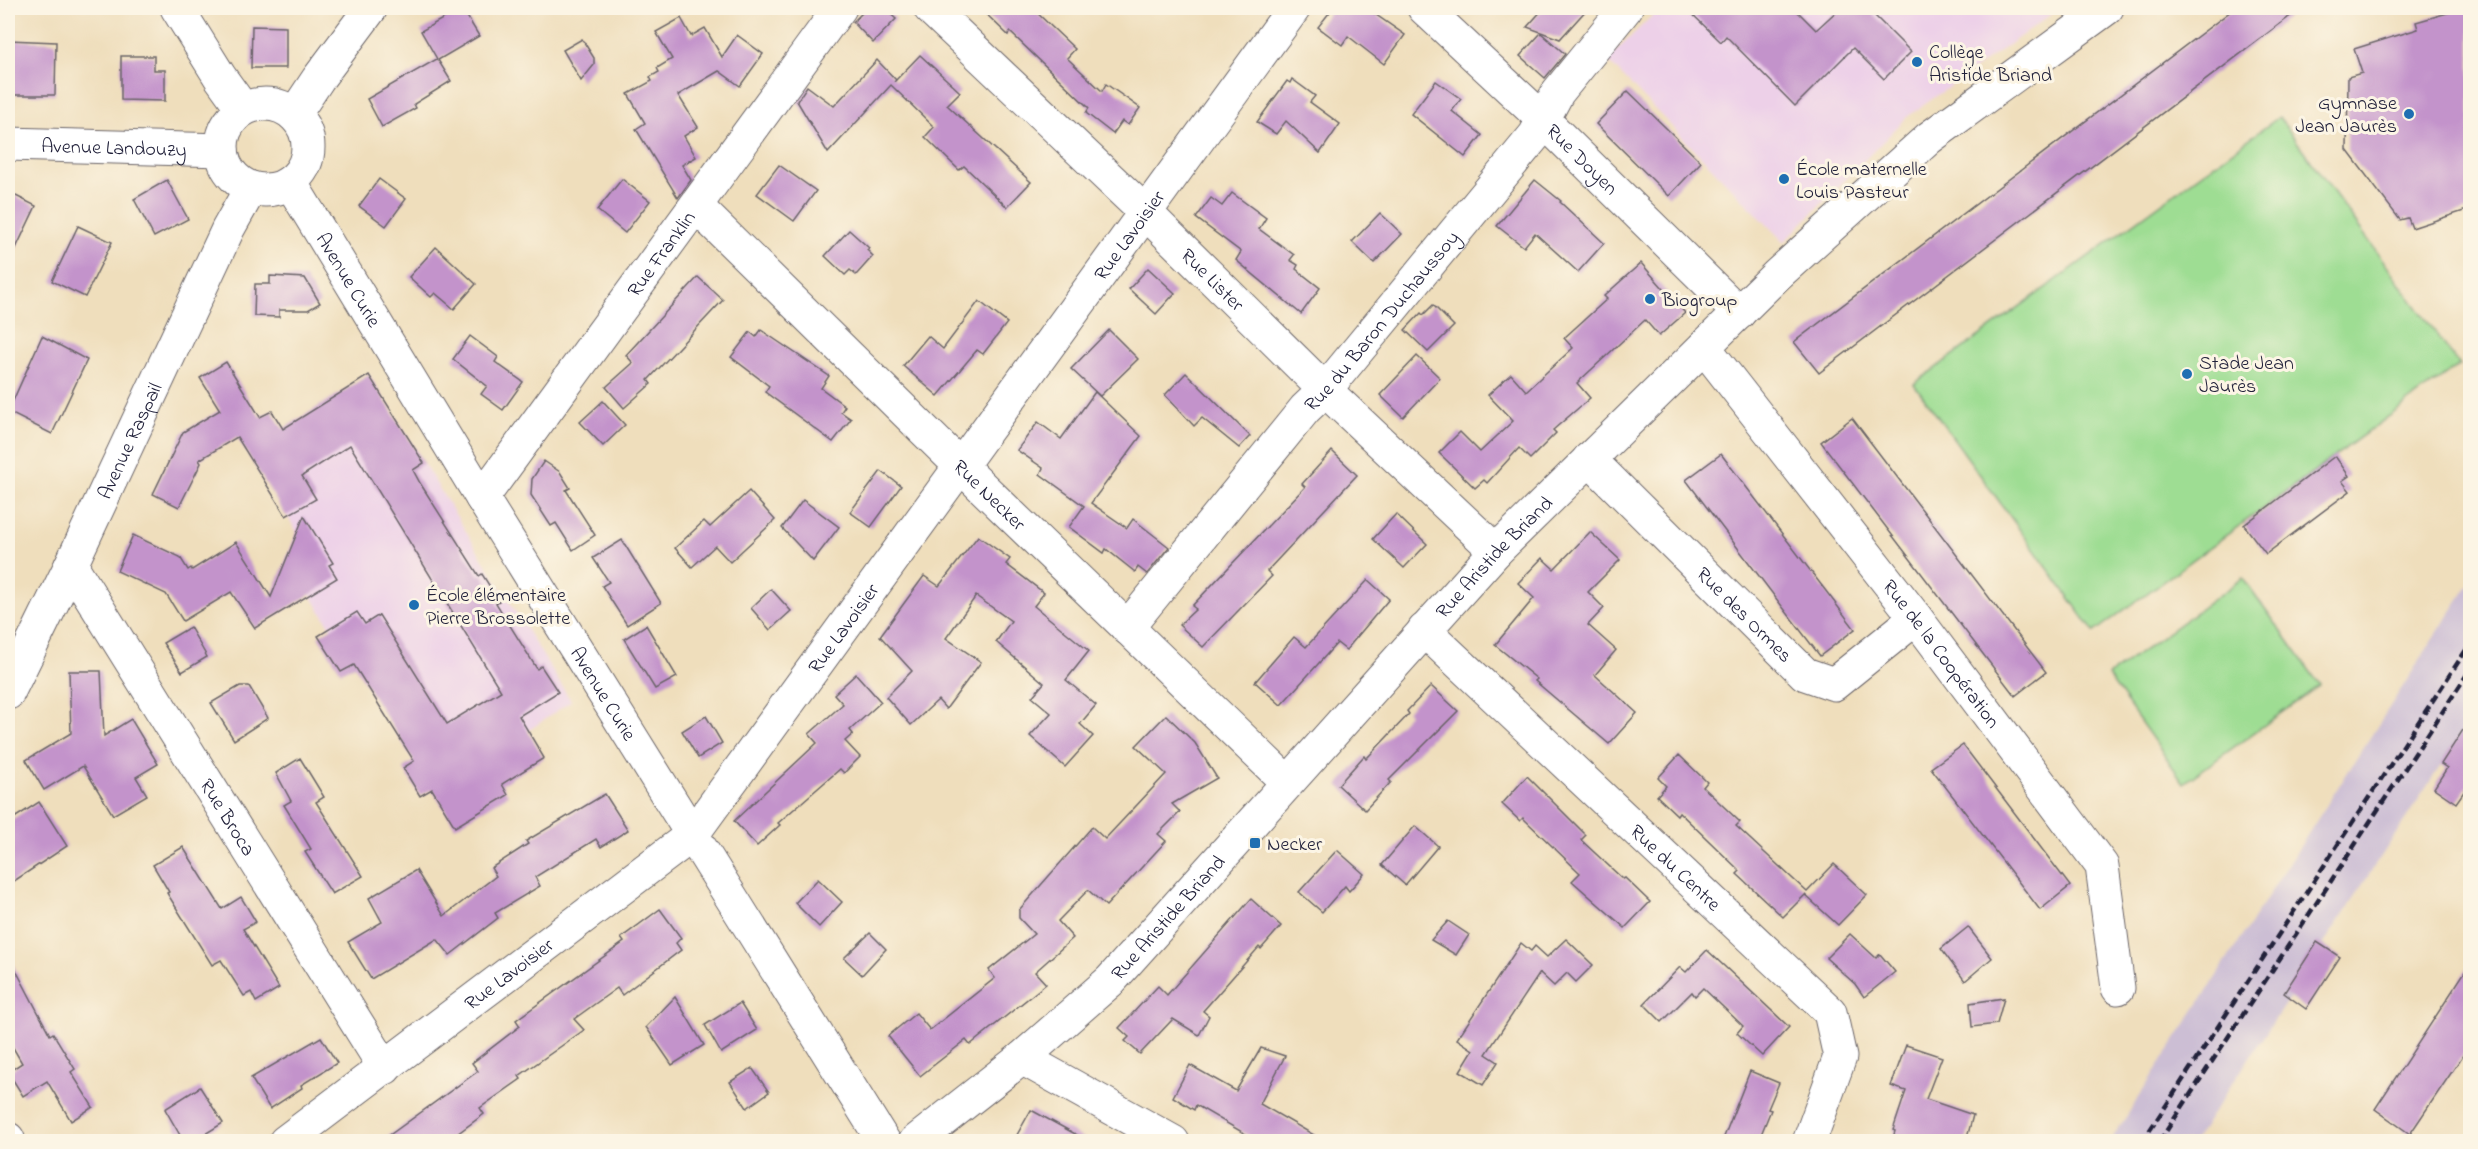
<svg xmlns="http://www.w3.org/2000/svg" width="2478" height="1149" font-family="'Indie Flower',sans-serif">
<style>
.built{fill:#edd0e8}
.industrial{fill:#ccbed4}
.green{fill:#9edd93;stroke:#608067;stroke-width:1.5}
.building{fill:#c393cb}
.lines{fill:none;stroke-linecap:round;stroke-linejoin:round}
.minor-casing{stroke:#6a6468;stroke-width:35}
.minor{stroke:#fff;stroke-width:33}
.rail{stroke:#22223b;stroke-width:4.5;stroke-dasharray:9 4.5;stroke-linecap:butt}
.poi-dot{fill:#1f6fb2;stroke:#fcf5e5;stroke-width:2}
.labels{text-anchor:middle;stroke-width:6;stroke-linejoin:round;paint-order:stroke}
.poi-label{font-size:20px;fill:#22223b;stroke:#fcf5e5;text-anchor:start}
.street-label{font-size:20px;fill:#22223b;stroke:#fcf5e5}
</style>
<rect width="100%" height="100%" fill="#fcf5e5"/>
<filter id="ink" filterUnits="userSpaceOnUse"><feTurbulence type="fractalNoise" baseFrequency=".0167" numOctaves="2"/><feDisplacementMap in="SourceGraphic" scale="12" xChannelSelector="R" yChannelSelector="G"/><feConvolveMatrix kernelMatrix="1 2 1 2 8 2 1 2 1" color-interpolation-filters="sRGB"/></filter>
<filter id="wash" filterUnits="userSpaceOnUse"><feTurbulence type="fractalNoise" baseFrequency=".008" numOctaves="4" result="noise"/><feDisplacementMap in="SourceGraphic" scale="24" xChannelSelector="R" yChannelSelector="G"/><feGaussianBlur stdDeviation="1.35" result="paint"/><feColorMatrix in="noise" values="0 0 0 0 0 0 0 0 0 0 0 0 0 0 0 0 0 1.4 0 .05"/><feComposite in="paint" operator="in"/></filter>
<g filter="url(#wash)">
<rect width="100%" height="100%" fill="#efdebc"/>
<g class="built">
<polygon points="1660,8 2060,8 1907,117 1784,242 1607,60"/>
<polygon points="369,375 571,701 528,731 432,790 287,557 297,532 247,452"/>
</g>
<polygon class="industrial" points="2470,582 2470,783 2441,765 2323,945 2340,957 2306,1009 2289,998 2194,1141 2110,1142"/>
<g class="green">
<polygon points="2279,117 2459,365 2094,632 1914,384"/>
<polygon points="2243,578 2320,685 2184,783 2108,676"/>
</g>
<g id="blocks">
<g class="building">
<polygon points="462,8 479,36 438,60 451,81 414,104 416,108 382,127 367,99 437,59 421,31"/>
<polygon points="867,8 884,8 896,19 873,43 853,22"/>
<polygon points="980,8 1035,8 1033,9 1075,49 1067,58 1102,91 1106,84 1140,108 1128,125 1122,121 1113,134 1086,113 1089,108 1010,32 1008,35"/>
<polygon points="1333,8 1366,8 1405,35 1384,64 1348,36 1342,45 1318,27"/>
<polygon points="1544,8 1588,8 1560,39 1527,27"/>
<polygon points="1686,8 1794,8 1816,30 1840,8 1867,8 1911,52 1884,79 1853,48 1795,106 1726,36 1721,42"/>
<polygon points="2235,8 2301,8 1819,373 1794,342"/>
<polygon points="2465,8 2470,8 2470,209 2412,228 2408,218 2400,220 2347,150 2348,77 2362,73 2354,49 2418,29 2416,22"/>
<polygon points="681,18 691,36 705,28 722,57 737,35 763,54 740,86 719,71 678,95 698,127 684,136 696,157 682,165 691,180 678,198 636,129 645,123 628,94 652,81 650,77 659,72 657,68 672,59 656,32"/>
<polygon points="252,26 286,27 286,68 251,68"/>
<polygon points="1541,33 1565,54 1545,78 1520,56"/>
<polygon points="582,39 594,58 594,65 581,81 563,50"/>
<polygon points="8,40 56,42 55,95 8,95"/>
<polygon points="920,55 960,92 947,105 1031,182 1007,207 964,166 959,170 925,137 934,127 891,85 828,153 797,101 807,86 834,106 877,60 896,80 894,82"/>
<polygon points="121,56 154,56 154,70 165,70 165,101 121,100"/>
<polygon points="1292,79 1315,96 1310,102 1340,124 1320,153 1286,121 1276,134 1257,122 1287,81 1290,83"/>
<polygon points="1436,81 1461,99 1452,111 1482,135 1465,157 1411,114"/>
<polygon points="1628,91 1701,162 1669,196 1596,124"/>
<polygon points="779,165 816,191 794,221 757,194"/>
<polygon points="379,179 406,199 386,226 359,206"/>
<polygon points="622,179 650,201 625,233 597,210"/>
<polygon points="167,180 188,219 154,237 134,199"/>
<polygon points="1535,180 1561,201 1560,202 1604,243 1578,272 1535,233 1524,247 1497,226"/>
<polygon points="8,192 36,206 8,265"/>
<polygon points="1232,193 1266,218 1259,229 1294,255 1290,260 1298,265 1296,269 1320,288 1301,314 1236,260 1241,252 1196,218 1211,198 1222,206"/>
<polygon points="1380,213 1402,234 1374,263 1352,242"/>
<polygon points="78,226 112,242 85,297 52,281"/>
<polygon points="849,230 869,248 867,250 873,256 856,275 850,270 845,275 825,256"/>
<polygon points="436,247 476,284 454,309 435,293 431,297 409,277"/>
<polygon points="1641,263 1685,313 1659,336 1645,320 1577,383 1590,398 1553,430 1556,433 1530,459 1519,448 1487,483 1484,480 1475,488 1439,453 1460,432 1480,452 1513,421 1488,395 1511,374 1526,391 1573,348 1564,338 1607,299 1604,296"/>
<polygon points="1148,268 1175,293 1156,314 1129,289"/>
<polygon points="270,276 305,278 320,303 308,310 279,310 279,317 254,316 255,284 270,284"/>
<polygon points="698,277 723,300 648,380 651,384 624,408 606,387 633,363 626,355"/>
<polygon points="979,301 1007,323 983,354 977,350 938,396 903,366 928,336 943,349"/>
<polygon points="1433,305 1454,326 1428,352 1405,330 1421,313 1423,315"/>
<polygon points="761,330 829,376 821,388 845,406 841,412 851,419 833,442 765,392 769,386 731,357 750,332 756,337"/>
<polygon points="1109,330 1138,359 1100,396 1071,369"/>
<polygon points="42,336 87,360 52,434 8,412"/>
<polygon points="470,336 498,357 495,362 523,382 503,410 481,394 487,386 453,359"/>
<polygon points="1417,356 1440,378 1403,417 1380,395"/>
<polygon points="226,362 260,417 272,411 283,429 369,375 424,463 413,470 420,483 479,576 482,574 499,601 496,603 537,669 541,666 558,692 519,716 544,758 502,784 508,795 455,827 432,789 420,796 403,768 414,761 354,665 341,672 318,636 357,612 365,624 379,615 447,724 501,691 350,445 302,476 316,499 286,516 237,437 199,460 201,463 179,507 153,494 183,432 220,410 200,378"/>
<polygon points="1186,373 1250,436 1239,448 1202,418 1194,426 1165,395"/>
<polygon points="1095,392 1141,436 1091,503 1127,528 1133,519 1169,547 1147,574 1138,567 1135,572 1106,549 1104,553 1069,527 1084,506 1040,474 1043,468 1017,450 1038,422 1061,439"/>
<polygon points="603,401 625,425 603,446 580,422"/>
<polygon points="1852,418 2046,672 2015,696 1821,442"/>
<polygon points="1332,451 1357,475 1267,571 1272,576 1203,647 1179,625 1196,609 1192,606 1305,487 1302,484"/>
<polygon points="1721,454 1855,629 1820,656 1686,480"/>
<polygon points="2335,456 2349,476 2342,481 2350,491 2266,554 2244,525"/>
<polygon points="544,461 560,472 570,488 566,490 595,535 573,550 556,523 551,526 531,495 532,479"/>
<polygon points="881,471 901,486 871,527 850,512"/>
<polygon points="749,491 775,520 730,562 715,546 692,567 675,548 704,521 710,527"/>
<polygon points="803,500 839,527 813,561 782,528"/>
<polygon points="1396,514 1427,544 1404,568 1373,539"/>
<polygon points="304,516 333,563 329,565 337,578 255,628 231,592 183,621 166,594 117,571 133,535 180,557 188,570 191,568 192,570 236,542 271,597"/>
<polygon points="1590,532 1620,560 1588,592 1604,608 1588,625 1616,650 1595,675 1637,713 1609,744 1535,681 1537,679 1495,645 1534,598 1518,583 1542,558 1554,569"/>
<polygon points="978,536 1010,559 1006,564 1044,593 1034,606 1089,651 1066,680 1096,705 1080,724 1093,736 1065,767 1030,736 1051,713 1032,697 1044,683 996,642 1011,621 976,596 946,638 981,662 946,709 938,700 911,725 886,697 912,671 880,636 924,576 939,586"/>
<polygon points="622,540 661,603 627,625 602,586 609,582 593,558"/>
<polygon points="1368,580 1389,599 1346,650 1337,643 1281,705 1255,682 1294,637 1306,647"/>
<polygon points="771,589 791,611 770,630 751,608"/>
<polygon points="646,625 677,677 655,689 624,639"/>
<polygon points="190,627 207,657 182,672 163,643"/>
<polygon points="69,671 101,671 104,736 131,719 158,764 136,777 147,795 113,815 83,766 44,790 26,760 71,733"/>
<polygon points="856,674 881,702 850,730 853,734 845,741 860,757 844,773 840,769 778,823 780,825 757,846 734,821 817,743 809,734 843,704 834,694"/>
<polygon points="240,686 249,686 268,718 234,740 211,703"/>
<polygon points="1431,686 1458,711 1389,780 1391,782 1365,810 1338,785 1364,756 1366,759 1409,714 1407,711"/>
<polygon points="1166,715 1195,743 1217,778 1172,804 1180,812 1158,834 1166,841 1106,906 1088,890 1058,921 1073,938 1035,972 1046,984 970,1045 966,1040 920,1076 888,1036 916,1013 930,1030 995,978 989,970 1034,934 1019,918 1019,910 1092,827 1105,839 1166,774 1136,746"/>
<polygon points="706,716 722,743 698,758 682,731"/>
<polygon points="2470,719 2470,783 2456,803 2434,788 2447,768 2441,764"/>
<polygon points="1963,745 2070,886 2040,910 1931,768"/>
<polygon points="1679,755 1707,782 1703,787 1740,822 1736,826 1807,892 1834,864 1867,895 1838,925 1805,895 1783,917 1737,874 1740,871 1679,812 1677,815 1657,796 1666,786 1658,778"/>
<polygon points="300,758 324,797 316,802 363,876 332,894 305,852 311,849 284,805 291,801 276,773"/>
<polygon points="1527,776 1586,835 1581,840 1623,879 1625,878 1650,902 1625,928 1572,881 1580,873 1523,818 1520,821 1502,804"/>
<polygon points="605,794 628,830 601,847 596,839 535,877 540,886 495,913 498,918 450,955 437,939 371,979 348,942 382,922 369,898 416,870 444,916 496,876 491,868 528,844 526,841"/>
<polygon points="39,802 67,846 8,885 8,822"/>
<polygon points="1415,826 1438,846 1405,885 1382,865"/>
<polygon points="183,847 222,909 241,897 256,922 243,929 279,988 256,1002 251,992 244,996 221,960 212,965 167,893 169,892 153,865"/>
<polygon points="1337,850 1364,874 1349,891 1345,886 1322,912 1299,892"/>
<polygon points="818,879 842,902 819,927 795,903"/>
<polygon points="1251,899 1281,926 1261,949 1259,947 1203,1011 1209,1016 1199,1035 1173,1019 1140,1054 1125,1041 1129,1037 1119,1028 1158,986 1167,995"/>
<polygon points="660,909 681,938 676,943 681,950 622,995 617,988 574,1019 584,1030 519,1076 521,1079 480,1108 484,1114 446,1142 380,1142 478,1071 472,1063 520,1026 516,1020 624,942 621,938"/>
<polygon points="1448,921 1469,935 1456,955 1431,940"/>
<polygon points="1968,927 1992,958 1965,981 1941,949"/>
<polygon points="870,933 886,949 862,975 844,958"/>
<polygon points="1850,934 1876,958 1880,954 1895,972 1864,997 1855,984 1826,958"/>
<polygon points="1566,939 1593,965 1576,982 1567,973 1554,986 1540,973 1486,1054 1498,1062 1483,1085 1460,1071 1473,1050 1457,1039 1521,943 1531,951 1535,946 1547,957"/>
<polygon points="2317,942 2340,957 2306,1009 2284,993"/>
<polygon points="1707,950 1789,1027 1762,1056 1737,1033 1743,1026 1703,988 1695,996 1692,992 1662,1022 1644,1004 1680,967 1686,972"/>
<polygon points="8,955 50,1035 53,1033 75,1069 71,1072 93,1107 71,1121 47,1081 23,1096 8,1072 22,1063 8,1039"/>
<polygon points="2470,964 2470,1045 2410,1134 2375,1109"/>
<polygon points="675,997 704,1045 672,1065 646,1027"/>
<polygon points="2004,998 1997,1024 1972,1027 1970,1003"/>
<polygon points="740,1003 757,1030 721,1053 705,1025"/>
<polygon points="321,1037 337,1063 301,1085 302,1088 270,1109 251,1078"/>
<polygon points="1906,1045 1942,1057 1926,1099 1973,1115 1966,1142 1892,1142 1895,1131 1893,1130 1906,1091 1891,1086"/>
<polygon points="1261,1048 1285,1056 1260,1104 1326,1142 1259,1142 1196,1105 1194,1110 1173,1097 1190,1065 1236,1091"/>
<polygon points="752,1068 769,1092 747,1108 730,1082"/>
<polygon points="1750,1071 1779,1083 1768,1109 1771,1110 1758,1142 1722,1142"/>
<polygon points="200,1087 223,1123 192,1142 184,1142 165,1109"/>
<polygon points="1031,1110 1090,1142 1013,1142"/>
</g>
</g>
</g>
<g filter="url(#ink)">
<use href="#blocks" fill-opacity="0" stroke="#6a6468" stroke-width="1.5"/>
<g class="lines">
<defs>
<g id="minor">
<polyline points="177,8 220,77 243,109"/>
<path id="s1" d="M930,8L1145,212L1325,390L1496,551"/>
<path id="s2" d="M1424,8L1533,110L1739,313"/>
<circle cx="265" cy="147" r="43"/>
<polyline points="294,115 318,79 371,8"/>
<path id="s3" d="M8,144L222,150"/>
<path id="s4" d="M290,182L482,498L884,1142"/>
<path id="s5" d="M696,206L982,487L1287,782"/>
<path id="s6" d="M1704,347L1916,618L2102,866L2118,988"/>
<path id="s7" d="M1589,459L1805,674L1834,684L1916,618"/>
<path id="s8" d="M482,498L840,8"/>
<path id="s9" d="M71,565L385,1068"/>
<path id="s10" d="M1127,628L1305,409L1325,390L1535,135L1558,92L1626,8"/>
<path id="s11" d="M1424,630L1830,1012L1840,1057L1809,1142"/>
<path id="s12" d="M8,693L71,565L228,229L251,188"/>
<polyline points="1022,1058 1173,1142"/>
<polyline points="8,1139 9,1142"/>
<path id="s13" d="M285,1142L692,835L1294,8"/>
<path id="s14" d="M915,1142L1022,1058L1110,981L1496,551L1777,275L1929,138L2107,8"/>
</g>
</defs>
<use href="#minor" class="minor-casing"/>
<use href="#minor" class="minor"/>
<g class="rail">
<polyline points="2142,1142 2470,644"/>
<polyline points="2159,1142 2470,670"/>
</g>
</g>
</g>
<g class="poi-dot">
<circle cx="1917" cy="62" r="6"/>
<circle cx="2409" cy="114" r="6"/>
<circle cx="1784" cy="179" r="6"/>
<circle cx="1650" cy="299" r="6"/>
<circle cx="2187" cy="374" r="6"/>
<circle cx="414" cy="605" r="6"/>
<rect x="1249" y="837" width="12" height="12" rx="3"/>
</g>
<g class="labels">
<g class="poi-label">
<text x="1929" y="58">Collège<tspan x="1929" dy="23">Aristide Briand</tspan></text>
<text x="2397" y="109" text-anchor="end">Gymnase<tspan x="2397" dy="23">Jean Jaurès</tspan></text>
<text x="1796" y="175">École maternelle<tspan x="1796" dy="23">Louis Pasteur</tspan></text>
<text x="1662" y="306">Biogroup</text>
<text x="2199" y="369">Stade Jean<tspan x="2199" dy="23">Jaurès</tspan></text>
<text x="426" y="601">École élémentaire<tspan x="426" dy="23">Pierre Brossolette</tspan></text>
<text x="1267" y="850">Necker</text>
</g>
<g class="street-label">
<text dy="7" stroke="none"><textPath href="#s3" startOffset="106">Avenue Landouzy</textPath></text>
<text dy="7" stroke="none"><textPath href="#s2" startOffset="219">Rue Doyen</textPath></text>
<text dy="7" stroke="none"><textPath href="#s13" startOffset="1252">Rue Lavoisier</textPath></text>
<text dy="7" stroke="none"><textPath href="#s8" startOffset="303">Rue Franklin</textPath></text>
<text dy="7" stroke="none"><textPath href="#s1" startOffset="392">Rue Lister</textPath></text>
<text dy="7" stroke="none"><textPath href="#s4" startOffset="114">Avenue Curie</textPath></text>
<text dy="7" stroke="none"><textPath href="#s10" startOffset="399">Rue du Baron Duchaussoy</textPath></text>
<text dy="7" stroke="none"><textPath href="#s12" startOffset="280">Avenue Raspail</textPath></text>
<text dy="7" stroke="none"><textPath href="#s5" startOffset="412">Rue Necker</textPath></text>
<text dy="7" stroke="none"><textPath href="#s14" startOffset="825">Rue Aristide Briand</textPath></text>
<text dy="7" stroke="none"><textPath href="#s7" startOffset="220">Rue des Ormes</textPath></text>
<text dy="7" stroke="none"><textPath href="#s13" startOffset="766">Rue Lavoisier</textPath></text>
<text dy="7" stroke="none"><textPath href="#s6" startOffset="388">Rue de la Coopération</textPath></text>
<text dy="7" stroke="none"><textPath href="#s4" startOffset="600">Avenue Curie</textPath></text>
<text dy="7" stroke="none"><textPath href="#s9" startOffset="297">Rue Broca</textPath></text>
<text dy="7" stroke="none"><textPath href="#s11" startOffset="346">Rue du Centre</textPath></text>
<text dy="7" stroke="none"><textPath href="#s14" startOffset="339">Rue Aristide Briand</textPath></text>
<text dy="7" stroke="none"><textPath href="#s13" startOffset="280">Rue Lavoisier</textPath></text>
</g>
</g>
<rect width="2478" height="1149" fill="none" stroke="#fcf5e5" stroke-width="30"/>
</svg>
